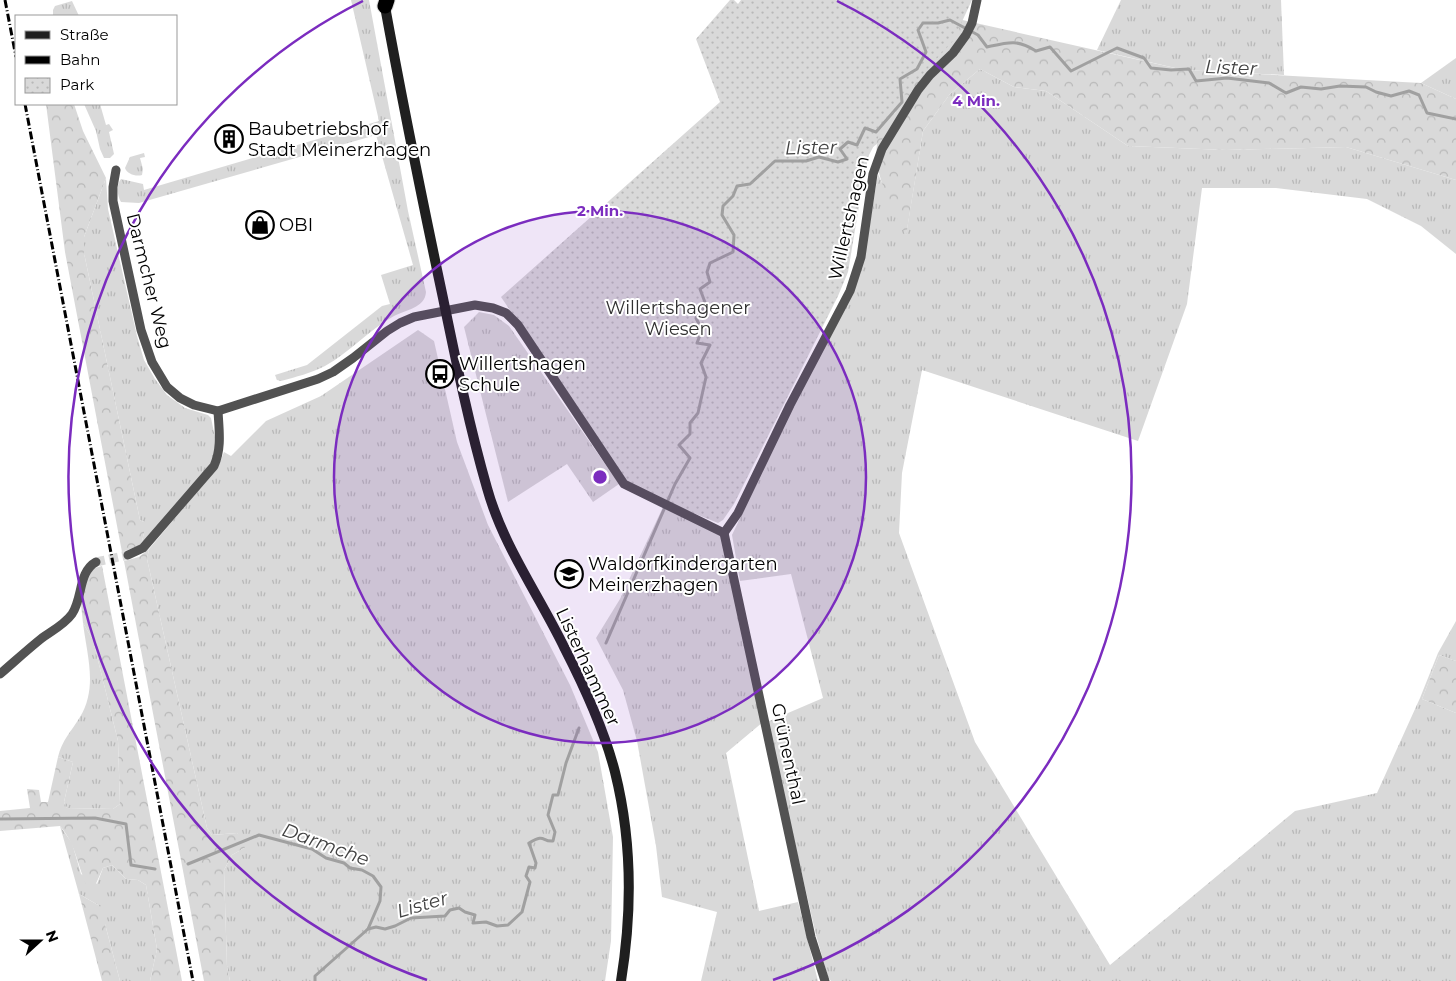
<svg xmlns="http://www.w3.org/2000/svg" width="1456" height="981" font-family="Montserrat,sans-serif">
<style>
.grass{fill:url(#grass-tufts)}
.forest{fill:url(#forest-crowns)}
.park{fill:url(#park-dots)}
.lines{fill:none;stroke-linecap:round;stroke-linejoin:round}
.stream{stroke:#a0a0a0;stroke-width:3}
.minor-tunnel{stroke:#d9d9d9;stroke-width:9;stroke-dasharray:9 4.5;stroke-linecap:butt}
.motorway-casing{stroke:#dbdbdb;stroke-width:17}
.minor{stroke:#525252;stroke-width:9}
.secondary{stroke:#1f1f1f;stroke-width:10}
.motorway{stroke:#000;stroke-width:15}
.rail{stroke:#000;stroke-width:3;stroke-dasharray:8 2.5 1 2.5;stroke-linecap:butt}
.ring{fill:none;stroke:#7b2cbf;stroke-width:2.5}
.labels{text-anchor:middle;stroke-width:4;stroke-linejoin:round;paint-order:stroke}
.poi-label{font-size:18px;fill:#000;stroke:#fff;text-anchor:start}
.street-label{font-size:18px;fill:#000;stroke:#fff}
.park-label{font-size:18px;fill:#303030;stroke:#fff}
.water-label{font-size:19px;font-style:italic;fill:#414141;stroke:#fff}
.centre{fill:#7b2cbf;stroke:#fff;stroke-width:2.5}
.ring-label{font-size:15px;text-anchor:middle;font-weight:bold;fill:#7b2cbf;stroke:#fff;stroke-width:4;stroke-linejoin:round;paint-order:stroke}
</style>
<defs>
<pattern id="grass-tufts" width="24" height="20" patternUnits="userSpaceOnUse" patternTransform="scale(1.25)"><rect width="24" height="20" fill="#d9d9d9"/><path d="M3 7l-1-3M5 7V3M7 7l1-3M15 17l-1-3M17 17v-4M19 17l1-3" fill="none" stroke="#b8b8b8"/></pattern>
<pattern id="forest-crowns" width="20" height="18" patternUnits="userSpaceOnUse" patternTransform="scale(1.25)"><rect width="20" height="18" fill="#d9d9d9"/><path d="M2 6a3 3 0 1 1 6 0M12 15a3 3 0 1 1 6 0" fill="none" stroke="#b8b8b8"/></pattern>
<pattern id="park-dots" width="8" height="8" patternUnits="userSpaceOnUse" patternTransform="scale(1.25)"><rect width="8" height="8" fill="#d9d9d9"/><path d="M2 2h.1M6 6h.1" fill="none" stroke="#b8b8b8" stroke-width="1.8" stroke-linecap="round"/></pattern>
</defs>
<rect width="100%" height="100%" fill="#fff"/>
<g class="grass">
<path d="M351,0H369L408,211L426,292C425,308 405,310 394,316C369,330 350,352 325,366C311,373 296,377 281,381L277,380L275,375L307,365L382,306L390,304L381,275L413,265L376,135L139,203L121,202C117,195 116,185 121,179L143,184L144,190L379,121Z"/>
<polygon points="1121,0 1281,0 1284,75 1184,70 1097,50"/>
<polygon points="72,1 79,16 53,16 53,10 55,6"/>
<polygon points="1456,58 1456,99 1421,83"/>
<polygon points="980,69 1014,87 1046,91 1128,146 1226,150 1346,147 1456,180 1456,254 1421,226 1367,199 1276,188 1202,188 1187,304 1138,441 922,370 902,473 899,533 975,742 1110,965 1295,811 1377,793 1420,698 1438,653 1456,621 1456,661 1439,655 1422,699 1456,713 1456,981 831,981 828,977 816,935 767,722 823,698 791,574 740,581 732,535 864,259 878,174 906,235 923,131 950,94"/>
<polygon points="84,104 100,104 106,125 109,124 113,130 109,132 114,154 110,158 104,158 100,149 96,131"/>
<path d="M144,153L145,157L140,158L143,169L142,175C136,177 127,174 125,168L130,157Z"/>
<polygon points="106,178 108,209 137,336 144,360 155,379 167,395 185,408 208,415 211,418 216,442 216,453 210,465 141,545 144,533 144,522 140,520 84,253 84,237"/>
<polygon points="479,312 494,315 509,326 619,484 593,502 567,464 508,502 464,327"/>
<polygon points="418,330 434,341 457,442 488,525 570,685 598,752 613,837 611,941 605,981 230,981 227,966 224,870 232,855 246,847 237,833 212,835 207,828 147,559 149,549 218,467 224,452 231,456 266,421 321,396"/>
<polygon points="663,507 721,535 763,722 726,753 759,911 798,902 818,981 701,981 717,912 662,897 656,846 637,741 623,690 596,638 620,599"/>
<path d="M83,623L93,640L118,741L120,804L113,809L67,808L64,802L73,762L58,757C62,740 71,732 80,717C98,687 87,656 83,623Z"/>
<polygon points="60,826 72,843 81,874 97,884 103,868 112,865 126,879 138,880 146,885 157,949 150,981 120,981 105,924 98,905 79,894"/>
</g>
<g class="forest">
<path d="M940,15L1184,70L1421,83L1456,99V180L1346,147L1226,150L1128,146L1046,91L1014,87L980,69L950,94L923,131L906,236C893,207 873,177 877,144L857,159L845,137L895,113Z"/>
<polygon points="46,104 74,104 83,131 106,178 84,237 84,253 140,520 144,522 144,533 141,545 122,552 65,252"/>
<polygon points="149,549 147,559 207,828 212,835 237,833 247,843 246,847 232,855 224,870 227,966 230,981 204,981 124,561 139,557"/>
<path d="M102,566L182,981H150L157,949L146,885L138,880L126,879L112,865L103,868L94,888L87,886C77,865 76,844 60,826L0,831V811L30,808L27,789L39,790L41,802H48L58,757L73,762L64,802L67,808L113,809L120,804L118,741L93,640L83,623L81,604L87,578L90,572L95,568Z"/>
<polygon points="1439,655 1456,661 1456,713 1422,699"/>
<polygon points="79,894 98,905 108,913 105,924 120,981 102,981"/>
</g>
<polygon class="park" points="730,0 734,0 738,4 741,0 972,0 953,41 907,91 881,132 869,155 864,176 848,272 838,296 734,504 723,520 718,523 634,489 619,472 501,297 720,102 696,39"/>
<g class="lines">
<g class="stream">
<path d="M606,643L675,484L690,458L679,445L690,434V423L698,413L706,377L701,363L710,345L697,343L702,330L696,318L706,305L700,289L710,282L707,272L710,263L733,252L734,235L722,215L723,206L733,196L737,186L750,184L775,161H806L819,157L838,162L847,159L840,149L848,142L857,145L865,128L876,132L902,102L900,79L917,69L926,52L918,30L923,23H938L950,20L978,35L987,47C1009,42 1017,39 1036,51L1050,47L1071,71L1117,48L1144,58L1151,68L1171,70L1189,69L1196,81L1227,78L1269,83L1286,93L1301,87L1321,89L1340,86L1366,87L1376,92L1391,96L1409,91L1419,95L1427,113L1456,119"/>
<polyline points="0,819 95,818 126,824 131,865 155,869"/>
<polyline points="188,864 259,835 312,849 326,858 344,863 350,868 362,870 373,876 381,887 380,901 368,929"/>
<path d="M315,981V976L368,929L376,927L385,929L395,926L411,918L445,916L450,910L459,908L465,912L475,915L473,923L486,922L497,926L508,925L522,912L530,882L526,876L529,867L535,868L536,863L529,843C546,833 541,842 553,841L555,832L548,815L553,795H558L566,763L579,728"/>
</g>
<polyline class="minor-tunnel" points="96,562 128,555"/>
<defs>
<polyline id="motorway" points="385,6 387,0"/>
</defs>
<use href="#motorway" class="motorway-casing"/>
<g class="minor">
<polyline points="116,170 113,187 113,201 141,330 152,362 167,387 180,398 194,405 218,411 318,379 333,372 353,358 387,331 400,323 414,317 475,305 493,308 506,313 518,325 624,484 724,533"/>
<polyline points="724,533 738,513 790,405 850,291 861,257 873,174 882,149 918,90 930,75 953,53 966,35 972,23 977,0"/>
<polyline points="724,533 811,937 825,981"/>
<path d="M128,555L143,548L214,466C222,448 219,430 218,411"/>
<path d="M0,674C14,662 27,650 42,638C52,631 65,624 72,614C83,598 78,572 96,562"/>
</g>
<path class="secondary" d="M384,1C402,100 422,199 443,298C456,361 469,425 487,488C503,546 539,595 565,649C585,688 604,729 615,772C632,840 632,913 621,981"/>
<use href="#motorway" class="motorway"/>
<g class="rail">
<polyline points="5,0 16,57"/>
<polyline points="25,104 193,981"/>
</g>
</g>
<circle cx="600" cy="477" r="266" fill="#7b2cbf" fill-opacity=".12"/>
<g class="ring">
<circle cx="600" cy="477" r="266"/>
<path d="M427 980A532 532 0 0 1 363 1M837 1A532 532 0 0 1 773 980"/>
</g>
<defs>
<symbol id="building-ring" viewBox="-11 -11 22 22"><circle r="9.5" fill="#fff" stroke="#000" stroke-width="1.5"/><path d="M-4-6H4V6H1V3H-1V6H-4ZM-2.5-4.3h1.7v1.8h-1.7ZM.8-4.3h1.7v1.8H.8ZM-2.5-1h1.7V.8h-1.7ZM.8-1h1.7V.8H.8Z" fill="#000"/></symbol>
<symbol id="shop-ring" viewBox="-11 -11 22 22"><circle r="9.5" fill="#fff" stroke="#000" stroke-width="1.5"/><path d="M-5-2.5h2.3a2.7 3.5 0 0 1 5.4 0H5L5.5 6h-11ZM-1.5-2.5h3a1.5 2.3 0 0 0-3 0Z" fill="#000"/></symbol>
<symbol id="bus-ring" viewBox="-11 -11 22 22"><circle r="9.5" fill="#fff" stroke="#000" stroke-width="1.5"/><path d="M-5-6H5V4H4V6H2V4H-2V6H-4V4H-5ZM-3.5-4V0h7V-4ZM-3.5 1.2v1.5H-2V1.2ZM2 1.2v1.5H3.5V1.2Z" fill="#000"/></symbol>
<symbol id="school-ring" viewBox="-11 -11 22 22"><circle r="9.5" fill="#fff" stroke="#000" stroke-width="1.5"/><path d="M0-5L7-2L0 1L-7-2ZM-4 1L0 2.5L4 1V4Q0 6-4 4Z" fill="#000"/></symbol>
</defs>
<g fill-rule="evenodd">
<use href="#building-ring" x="213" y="123" width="32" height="32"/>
<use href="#shop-ring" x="244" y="209" width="32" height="32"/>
<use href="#bus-ring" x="424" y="358" width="32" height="32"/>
<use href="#school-ring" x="553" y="558" width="32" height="32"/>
</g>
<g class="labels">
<g class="poi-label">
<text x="248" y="135">Baubetriebshof<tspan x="248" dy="21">Stadt Meinerzhagen</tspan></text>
<text x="279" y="231">OBI</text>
<text x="459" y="370">Willertshagen<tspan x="459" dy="21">Schule</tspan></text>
<text x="588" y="570">Waldorfkindergarten<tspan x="588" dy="21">Meinerzhagen</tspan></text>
</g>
<g class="street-label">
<text transform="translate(849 218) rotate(-77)" y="6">Willertshagen</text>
<text transform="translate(149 281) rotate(76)" y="6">Darmcher Weg</text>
<text transform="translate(588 667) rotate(65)" y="6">Listerhammer</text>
<text transform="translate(788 754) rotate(78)" y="6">Grünenthal</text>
</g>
<g class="park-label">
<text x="678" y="314">Willertshagener<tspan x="678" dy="21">Wiesen</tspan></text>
</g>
<g class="water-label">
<text transform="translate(1231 67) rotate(2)" y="7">Lister</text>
<text transform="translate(811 147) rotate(-1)" y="7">Lister</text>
<text transform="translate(326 844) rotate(20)" y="7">Darmche</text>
<text transform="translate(422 904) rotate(-16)" y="7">Lister</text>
</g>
</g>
<circle cx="600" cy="477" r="8" class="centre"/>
<g class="ring-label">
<text x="976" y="106">4 Min.</text>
<text x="600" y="216">2 Min.</text>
</g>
<rect x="15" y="15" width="162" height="90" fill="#ffffff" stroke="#999999"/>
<rect x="25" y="31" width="25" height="8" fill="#1f1f1f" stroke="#999999"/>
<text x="60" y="40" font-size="15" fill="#000000">Straße</text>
<rect x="25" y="56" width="25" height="8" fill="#000000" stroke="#999999"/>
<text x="60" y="65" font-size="15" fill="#000000">Bahn</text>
<rect x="25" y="78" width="25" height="15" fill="url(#park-dots)" stroke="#999999"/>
<text x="60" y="90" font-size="15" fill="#000000">Park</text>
<g transform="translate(40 941) rotate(69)" stroke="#ffffff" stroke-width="4" paint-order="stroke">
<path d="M0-4L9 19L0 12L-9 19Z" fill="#000000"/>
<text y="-8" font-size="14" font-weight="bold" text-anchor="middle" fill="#000000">N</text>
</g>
</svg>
